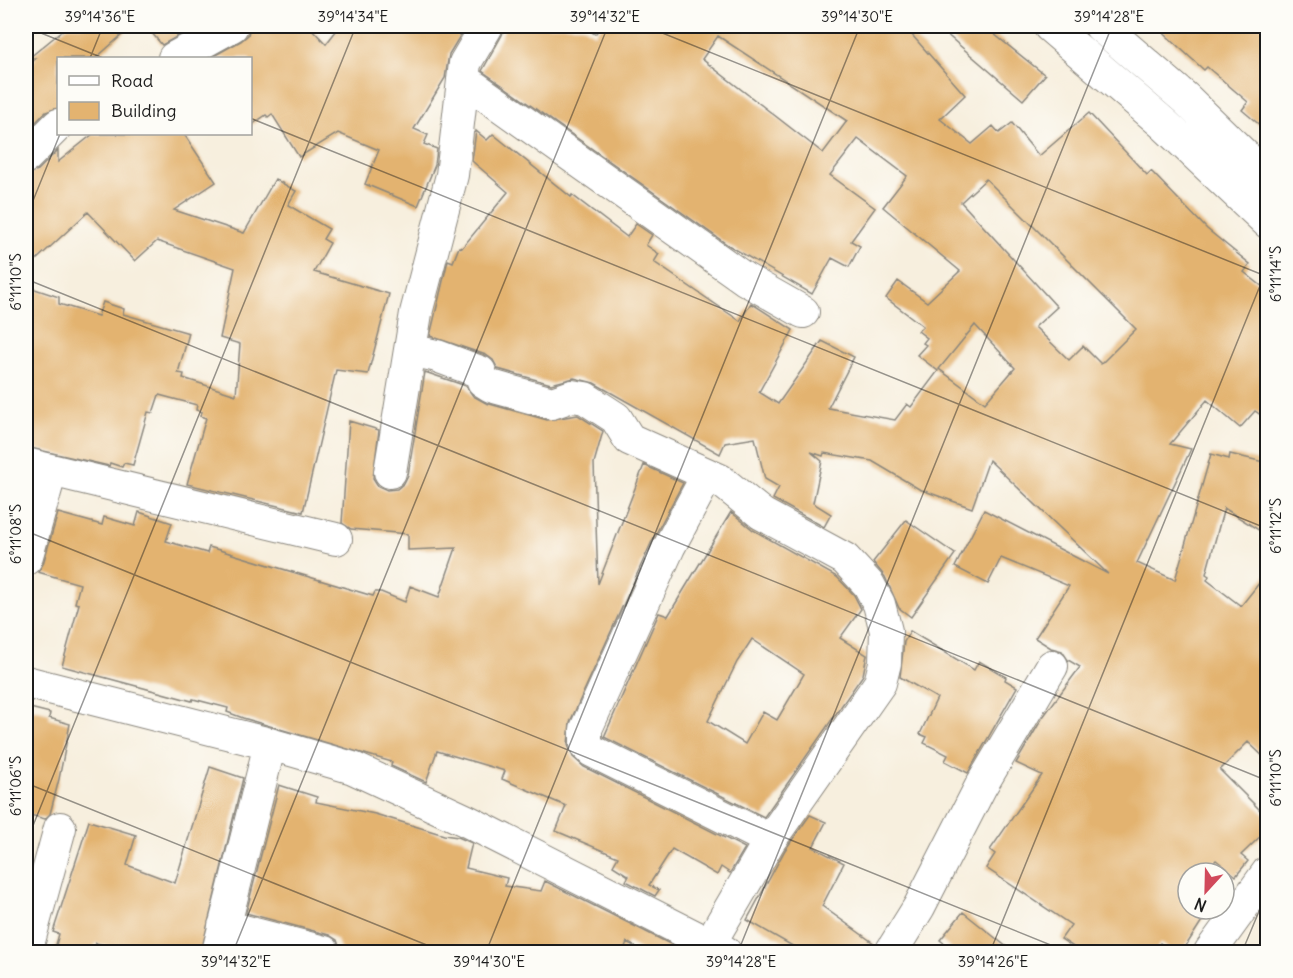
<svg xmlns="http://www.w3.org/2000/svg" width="1293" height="978" font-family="Delius,sans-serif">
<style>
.building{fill:#e3b370;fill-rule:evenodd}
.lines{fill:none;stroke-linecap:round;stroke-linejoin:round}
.minor-casing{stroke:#8a867d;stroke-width:34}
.major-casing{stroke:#8a867d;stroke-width:35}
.minor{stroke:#fff;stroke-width:32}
.major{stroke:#fff;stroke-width:33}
.ticks{fill:none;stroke:#1c1c1c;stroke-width:1.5;stroke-opacity:0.45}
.neatline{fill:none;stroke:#1c1c1c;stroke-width:2}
.ticks-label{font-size:15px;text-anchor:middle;fill:#1c1c1c}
</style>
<rect width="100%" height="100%" fill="#fdfcf7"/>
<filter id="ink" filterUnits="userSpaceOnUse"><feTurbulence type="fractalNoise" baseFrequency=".0167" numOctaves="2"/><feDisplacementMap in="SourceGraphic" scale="12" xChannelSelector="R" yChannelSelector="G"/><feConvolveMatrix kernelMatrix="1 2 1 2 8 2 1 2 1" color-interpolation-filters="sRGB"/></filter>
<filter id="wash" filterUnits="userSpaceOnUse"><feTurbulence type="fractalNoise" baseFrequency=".008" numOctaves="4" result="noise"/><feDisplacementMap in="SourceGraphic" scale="24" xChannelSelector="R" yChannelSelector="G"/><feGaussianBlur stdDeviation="1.35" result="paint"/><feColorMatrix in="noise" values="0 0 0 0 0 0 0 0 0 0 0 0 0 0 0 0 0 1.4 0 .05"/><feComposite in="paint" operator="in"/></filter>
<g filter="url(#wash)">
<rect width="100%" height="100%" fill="#f7efde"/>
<g id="blocks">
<!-- building -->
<path class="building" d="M68,26h64l-36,32h-38v50l-12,4 -20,20v-64l10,-10h-7z
M146,26h50l-34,19z
M250,26h59l17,18 14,-18h126l-17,28 -4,24 -31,51 14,6 -4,9 13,5 -2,16 -17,41 -53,-22 14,-34 -41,-17 -39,24 -27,-43 -4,3 -2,-2 -16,11v-68h-40l31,-17 7,-6z
M505,26h77l13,8 7,-8h302l61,69 -25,24 32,25 21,-18 6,7 13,-10 27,33 50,-43 58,62 4,-4 56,58 43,35 -6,8 24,19v129l-13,-9 -15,17 -33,-28 -37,44 21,5 -54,114 38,17 36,-126 18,5 1,-5 38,9v73l-44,-28 -18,66 3,2 -2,4 34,26 27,-34v189l-20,-19 -28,28 48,48v11l-27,26 7,6 -12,15 -20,-16 -12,13h-16v36l17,7 -23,36h-7l-15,-9 -5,9h-74l-20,-13 10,-14 -85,-57 9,-14 -5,-4 52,-75 -26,-12 27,-46 37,-50 -12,-7 -6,-9 -11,-3 -16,-10 34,-52 -68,-28 -13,26 -33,-17 29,-57 124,64 -119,-114 -17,48 -53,-19 -47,-28 -48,-8 -1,3 -12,-4 11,9 -9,42 18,11 -7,13 -51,-28 6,-12 -14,-8 -10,-41 -30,5 -5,11 -126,-71 -20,-5 -23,6 -53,-15 -5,-9 -7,-5 -56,-19 18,-76 5,2 6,-15 3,1 46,-56 -36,-31 4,-30 11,9 6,-6 78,63 1,-2 55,42 9,-13 16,11 -6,10 13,9 -5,8 86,59 11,-18 42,27 -34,62 19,12 44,-63 32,16 -26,51 67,12 12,-16 4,3 27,-36 -21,-16 9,-10 -3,-2 4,-5 -9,-7 5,-5 -37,-28 12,-17 29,21 33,-31 -77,-64 24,-31 -49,-37 -28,36 45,33 -24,33 9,5 -11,21 -17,-9 -20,36 -84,-49 -246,-174 20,-36zM718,36l129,85 -24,32 -121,-94zM986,179l150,150 -35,35 -18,-18 -14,14 -34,-33 22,-20 -96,-105zM975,325l40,43 -30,35 -46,-34z
M937,26h47l61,49 -22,25z
M1156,26h112v106l-26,-22 6,-8 -41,-35 -3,3z
M93,134h91l32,48 -42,28 70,23 31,-54 21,12 -8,14 41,24 -6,10 7,4 -16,29 75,22 -21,80 -32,-4 -33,142 -116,-28 19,-66 -6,-2 2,-4 -6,-2 1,-5 -38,-10 -6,18 -5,-1 -15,53 -9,-2 -2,4 -12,-4 -1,3 -83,-19v-161l33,11v7l39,12 5,-14 21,7 -1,5 66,19 -11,40 6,1 -1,4 53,17 4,-51 -20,-6 15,-70 -78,-27 -22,20 -47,-49 -53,49 -9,-10v-77l12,-4 20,-20v12z
M425,372l41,14 7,10 13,7 61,17 31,-5 25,16 -9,32 4,121 46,-119 39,18 -30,56 -83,183 -2,23 5,12 11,10 161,81 -15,25 -9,-6 -4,8 -45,-26 -23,36 10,5 -4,6 -29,-15 3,-5 -16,-10 5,-9 -62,-26 10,-25 -64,-27 3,-8 -68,-20 -11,31 -35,-16 1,-4 -149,-44 -16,-6 1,-4 -35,-9 -1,2 -130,-35 17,-62 -4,-1 5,-19 -42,-12 5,-8 15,-51 44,12 2,-8 31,9 4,-14 33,11 -6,18 41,12 2,-6 164,49 2,-4h6l24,10 5,-16 29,11 17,-49 -48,2v-16l-57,-5 -9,-6 7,-102 30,9 -6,48 5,8 9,4 10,-1 7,-6 4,-8z
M731,512l22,18 84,47 17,18 7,14 -21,29 27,17 -4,20 -99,142 -160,-80 55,-124 9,3zM752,639l52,35 -27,46 -14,-8 -18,32 -37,-23 29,-59z
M906,520l49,34 -44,63 -12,-9 -14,-31 -12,-15z
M910,631l64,39 5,-9 27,16 -1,3 12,7 -49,86 -23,-12 3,-6 -24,-12 3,-6 -7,-3 17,-36 -37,-21 4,-35z
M26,707l24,6 -1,5 21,6 -11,55 -9,35 -5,5 -19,-5z
M210,767l33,11 -42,174h-75l-30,-9 -3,9h-39l5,-18 -6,-2 36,-111 47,14 -9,30 48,18z
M279,785l38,12 -1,5 59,12 69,21 14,2 14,6 -6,25 41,10 -2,8 36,5 4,-10 141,71h-42l-17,-10 -4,10h-282l-4,-12 -8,-5 -83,-22z
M810,815l16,7 -13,25 31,16 -22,43 53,38 -2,8h-70l-56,-32 38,-70z
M963,912l50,40h-58l-15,-12z"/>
</g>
</g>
<g filter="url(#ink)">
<use href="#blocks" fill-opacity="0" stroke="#8a867d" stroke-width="1.5"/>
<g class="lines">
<!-- minor casing -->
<g class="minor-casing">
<path id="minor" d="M174,58l58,-32
M463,79l282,200 58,33
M26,157l32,-32
M410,350l27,6 43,16 3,9 8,5 61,17 20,-7 13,2 31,20 13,21 91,41 42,34 83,45 24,26 10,19 7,27 -1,32 -5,20 -110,157 -60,103
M26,464l310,75
M390,472l26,-159 36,-138 13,-112 22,-37
M707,476l-38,71 -83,182v16l6,6 178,89
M26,559l25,-88
M26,682l244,62 83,24 114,53 258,131
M224,926l100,26
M26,952l34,-124
M218,952l52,-208
M891,952l28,-45 62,-121 71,-120
M1210,952l58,-80"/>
</g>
<!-- major casing -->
<g class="major-casing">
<path id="major" d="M1050,26l114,98 104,98
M1101,26l85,73 82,80"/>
</g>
<!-- minor -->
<use href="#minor" class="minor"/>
<!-- major -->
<use href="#major" class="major"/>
</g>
</g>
<!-- ticks -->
<path class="ticks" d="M645,26l623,251M26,27l77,31M90,58l13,-32M250,118l1018,411M26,218l34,-84M26,279l1242,502M26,531l1042,421M26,783l418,169M26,843l330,-817M233,952l375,-926M486,952l374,-926M738,952l374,-926M990,952l278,-686M1242,952l26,-62"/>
<!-- margin -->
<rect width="1293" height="978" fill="none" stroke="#fdfcf7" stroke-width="66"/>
<!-- legend -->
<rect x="57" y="57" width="195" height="78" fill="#fdfcf7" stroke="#a3a29f" stroke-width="1.5"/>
<rect x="69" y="76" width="30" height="9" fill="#ffffff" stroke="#a3a29f" stroke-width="1.5"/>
<text x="111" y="87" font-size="18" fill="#1c1c1c">Road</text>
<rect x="69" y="102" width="30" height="18" fill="#e3b370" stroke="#a3a29f" stroke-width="1.5"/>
<text x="111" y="117" font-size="18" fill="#1c1c1c">Building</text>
<!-- north arrow -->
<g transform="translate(1206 891) rotate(202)"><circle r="28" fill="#fdfcf7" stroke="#a3a29f" stroke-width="1.5"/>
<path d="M0-4.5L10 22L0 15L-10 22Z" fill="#d1495b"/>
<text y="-9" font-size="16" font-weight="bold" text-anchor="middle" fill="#1c1c1c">N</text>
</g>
<rect x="33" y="33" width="1227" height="912" class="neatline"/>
<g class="ticks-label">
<text x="100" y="22">39°14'36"E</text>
<text x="353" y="22">39°14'34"E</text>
<text x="605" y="22">39°14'32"E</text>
<text x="857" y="22">39°14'30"E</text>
<text x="1109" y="22">39°14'28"E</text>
<text transform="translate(1276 274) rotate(-90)" y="5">6°11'14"S</text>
<text transform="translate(16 282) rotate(-90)" y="5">6°11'10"S</text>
<text transform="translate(1276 526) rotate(-90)" y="5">6°11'12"S</text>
<text transform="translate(16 534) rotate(-90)" y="5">6°11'08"S</text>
<text transform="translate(1276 778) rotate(-90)" y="5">6°11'10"S</text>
<text transform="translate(16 786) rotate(-90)" y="5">6°11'06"S</text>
<text x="236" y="967">39°14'32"E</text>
<text x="489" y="967">39°14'30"E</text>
<text x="741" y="967">39°14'28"E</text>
<text x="993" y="967">39°14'26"E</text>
</g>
</svg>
